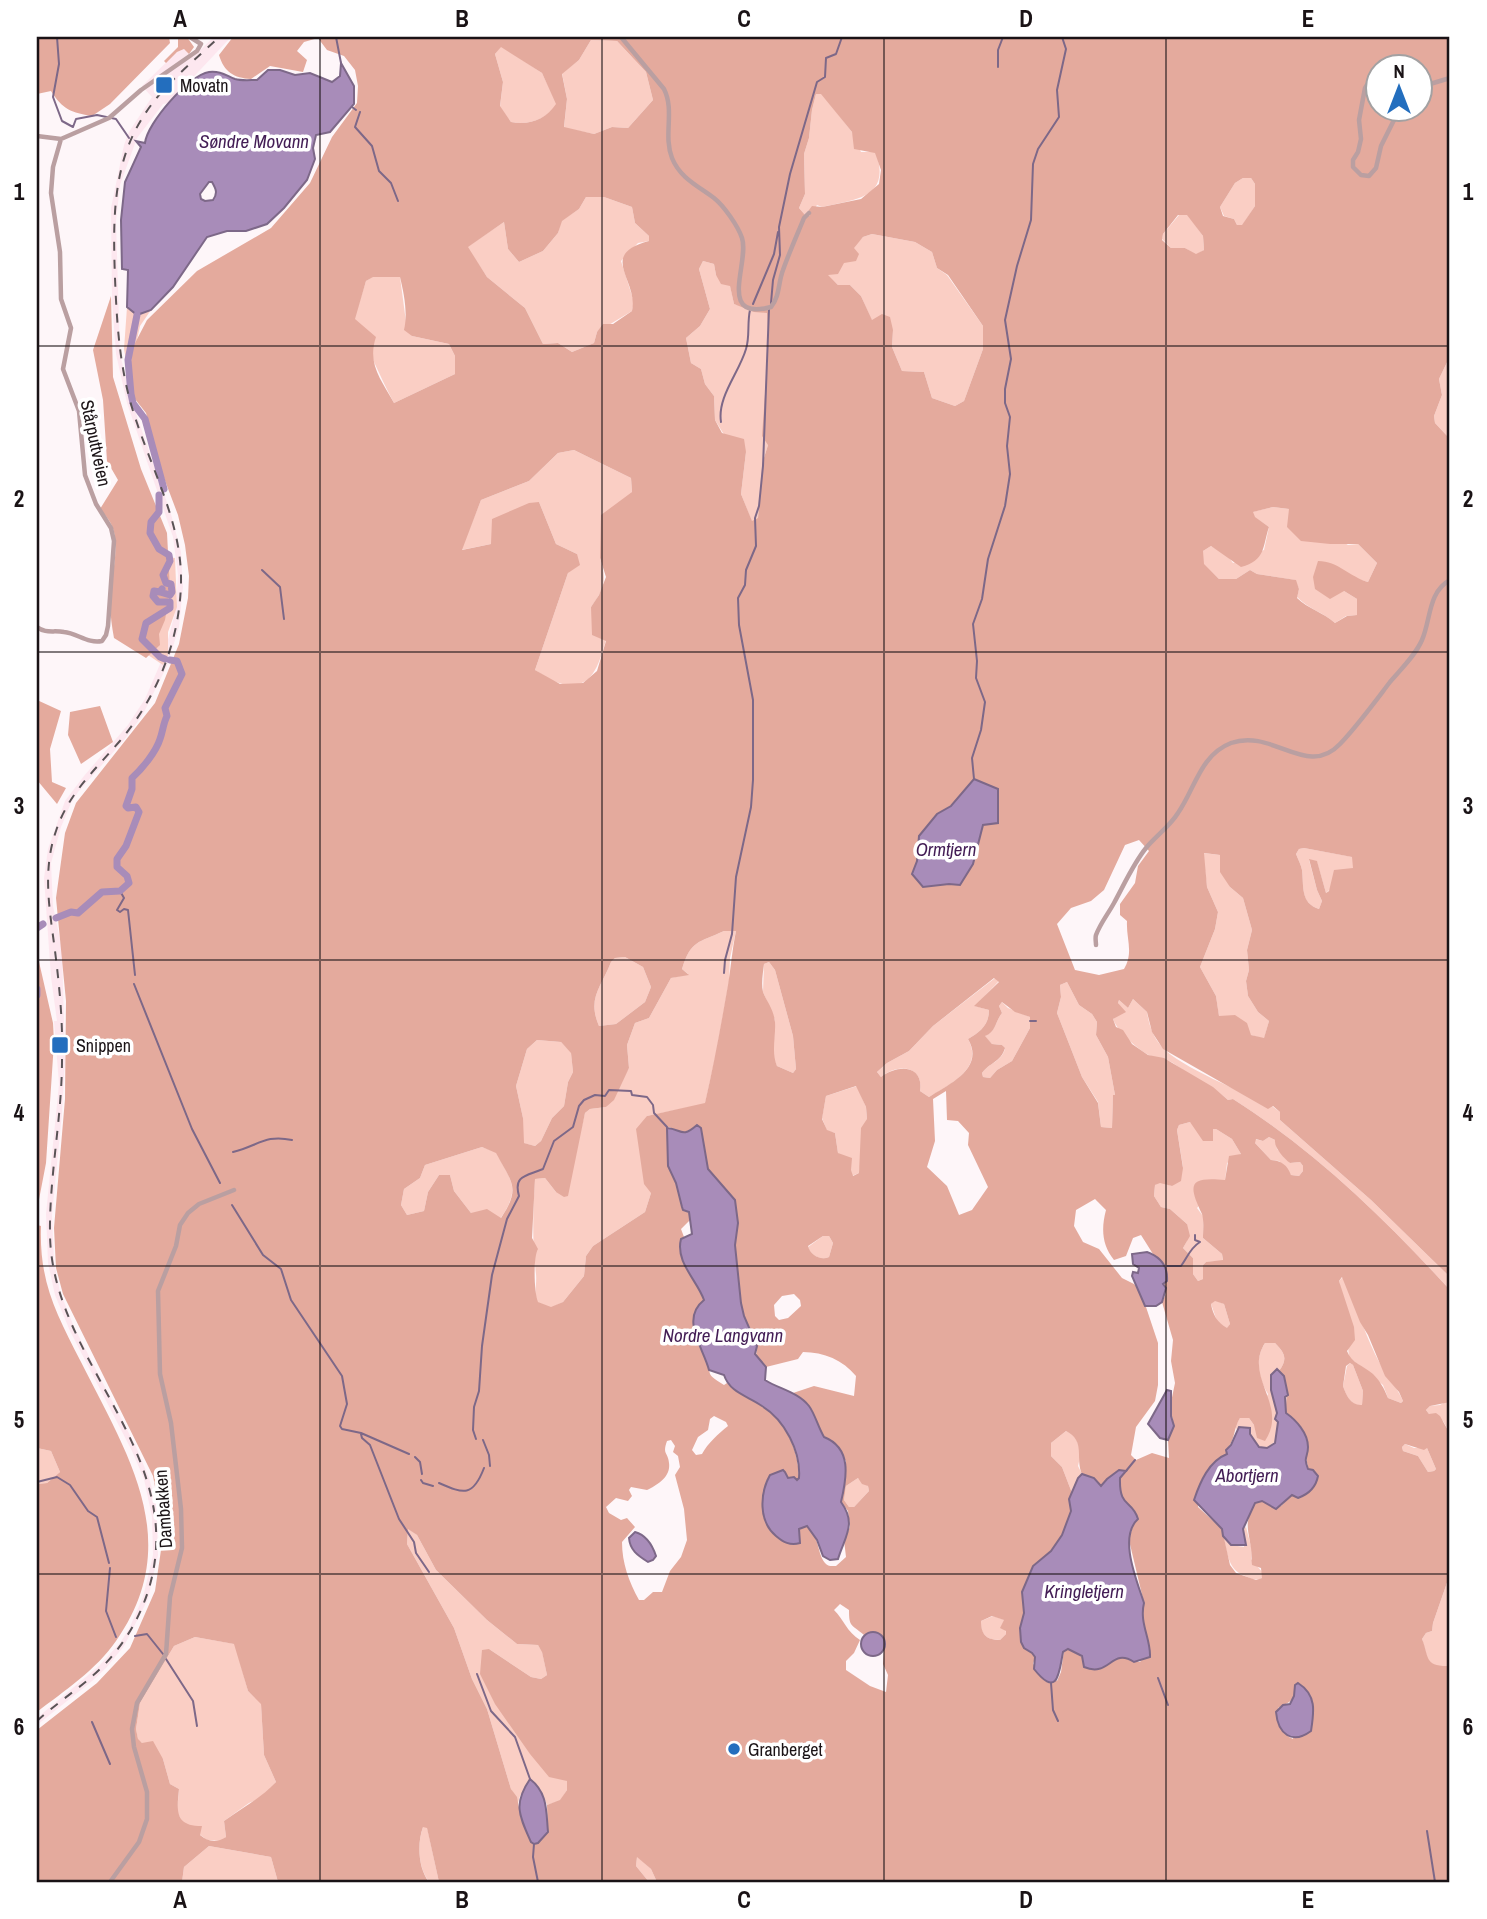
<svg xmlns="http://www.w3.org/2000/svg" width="1487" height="1919" font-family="'Archivo Narrow',sans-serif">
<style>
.built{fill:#fde7ef}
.green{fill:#facec4}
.forest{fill:#e4aa9d;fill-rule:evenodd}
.water{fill:#a88cb9;stroke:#7d6888;stroke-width:2;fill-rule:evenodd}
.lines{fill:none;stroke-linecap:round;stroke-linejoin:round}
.stream{stroke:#7d6888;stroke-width:2}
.river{stroke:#a88cb9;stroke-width:7}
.minor{stroke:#ba9fa1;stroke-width:4.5}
.rail{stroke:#5a5356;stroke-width:2;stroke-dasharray:9 9;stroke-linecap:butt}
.grid{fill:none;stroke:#1a1316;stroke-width:2;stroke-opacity:0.55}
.poi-dot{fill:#236ebe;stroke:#fff;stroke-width:2.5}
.labels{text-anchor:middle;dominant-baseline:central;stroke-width:7;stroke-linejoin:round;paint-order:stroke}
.poi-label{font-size:18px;fill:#1a1316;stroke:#fff;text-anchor:start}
.street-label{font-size:18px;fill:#1a1316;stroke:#fff}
.water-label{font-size:19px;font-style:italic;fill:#431d55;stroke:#fff}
.neatline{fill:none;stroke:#1a1316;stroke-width:2.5}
.grid-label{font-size:23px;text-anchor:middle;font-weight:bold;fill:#1a1316}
</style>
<rect width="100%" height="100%" fill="#fef6f9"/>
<!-- built -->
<path class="built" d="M214,37h17l-62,66 -6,1 -26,34 -17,47 -4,36 4,133 12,48 39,112 10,38 2,35 -4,40 -12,39 -25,50 -18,24 -46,52 -7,11 -10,24 -10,36 2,43 9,43 3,111 -3,53 -10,102 2,47 6,30 14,35 63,122 12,29 7,25 2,52 -10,44 -24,47 -18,22 -14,13 -55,44v-7l62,-52 21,-23 9,-14 14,-32 10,-42 -1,-38 -8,-38 -12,-28 -62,-120 -15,-36 -7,-32 -2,-49 13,-130 -5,-63h3l-6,-44 -7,-99 4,-29 17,-48 19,-25 44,-51 17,-26 19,-44 12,-46 2,-34 -5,-38 -46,-134 -11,-49 -4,-53 -1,-93 13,-63 5,-13 23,-35 -10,-11 35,-34 7,-3 9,8z"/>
<!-- green -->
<path class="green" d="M591,40l26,1 29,31 7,28 -25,28 -16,-1 -18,7 -30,-6 3,-29 -5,-26 17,-13z
M501,46l41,27 15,31c-11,15 -28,22 -46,18l-11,-15 3,-25 -8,-28z
M816,94h6l30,38 9,20h15c15,46 -19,47 -54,55l-5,-2 -7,11h-4l-7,-8 6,-14 -1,-40 5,-16 3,-28z
M1243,178h8l4,6v22l-13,20 -5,-1 -3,-6 -10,-3 -4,-9 15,-24z
M586,197h18l28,10 3,16 14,13v5l-11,2 -17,18 13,41 -2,9 -35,21 -3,11 -22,9 -14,-9 -15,1 -18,-36 -38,-31 -20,-30 37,-25 4,27 11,13 24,-11 15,-18 3,-12 18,-12z
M1179,215h9l15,21 1,14 -8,5 -11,-7h-14l-9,-9 1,-5z
M872,234l43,8 17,10 5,16 10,7 36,51v23l-19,52 -9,5 -23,-8 -8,-26 -22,-1 -10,-24 1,-17 -21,-9 -11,-25 -11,-11h-12l-11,-10 36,-38z
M703,261l11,3 2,11 14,10 4,19 33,8 1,133 -6,19 -4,55 -6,3 -11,-28 5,-42 -23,-19 -8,-13 -1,-24 -9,-12 -4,-15 -10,-6 -5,-25 14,-12 10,-17 -11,-40z
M372,277h28l6,45 6,14 37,8 6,12v18l-61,29c-15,-28 -26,-56 -40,-84l12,-38z
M127,307l10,8 14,-5 -11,16 -11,50 -5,-27z
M1450,356v83l-15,-16 -1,-7 8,-21 -3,-16z
M574,450l57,28 1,14 -32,66c7,22 5,30 -9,49l15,33c-7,24 -14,53 -47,43 -8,-2 -17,-9 -24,-13l33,-97 9,-19 -21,-10 -17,-42 -48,42 -30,6 20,-50 48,-19 29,-28z
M1273,507l16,2 59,36 10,-1 19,19 -9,19 -11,-3 -13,12 13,8v16l-11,1 -11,7c-12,-11 -27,-14 -38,-26l2,-8 -4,-9 -38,-6 -7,-4 -14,9h-17l-16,-15v-13l8,-5 16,9 6,8 31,-13 5,-23 -15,-10 -2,-5z
M162,556l13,2 2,49 -9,25v24l-5,9 -24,-16z
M1304,848l49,9 1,11 -28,25 -9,-31 -8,-2 8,30 5,11 -3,8c-19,-6 -15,-22 -17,-39 -1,-5 -4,-11 -6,-16l3,-5z
M1203,853l17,2 10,32 13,11 9,32 -5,20 2,20 -3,11 2,15 10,16 11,9 -5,18 -13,-4 -32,-18 -3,-21 -16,-29 15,-38 3,-17 -11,-25z
M724,931h12l-6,27 -1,24 -13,72 -11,50 -58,12 4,77 -6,19 -52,34 -7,10 -2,20 -21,26 -12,6 -14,-6c-3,-11 0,-18 -1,-28 -4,-32 -3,-63 -1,-95l10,-1 11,14 23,-54 6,-25 5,-4 16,-2 23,-39 -2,-23 8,-22 14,-5 22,-40 17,-4 -6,-5c9,-29 16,-26 42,-38z
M625,957l18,10 8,20 -6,15 -29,22 -17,2c-12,-28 2,-38 12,-64l4,-4z
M769,962l6,8 18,66 3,33 -3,4 -16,-7 -4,-8 2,-38 -12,-28 1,-28z
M995,978l4,3 -24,25 14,4c0,15 -9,22 -21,29 16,29 -17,45 -39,58l-9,-6c4,-26 -23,-28 -39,-14l-4,-5 10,-9 22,-12 24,-25z
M1067,982l12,23 13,9 5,8 -1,13 12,22 7,38 -2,1 -1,32 -11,-1 -3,-25 -16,-25 -25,-64 4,-16 -1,-12z
M1133,999l14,13c2,13 6,25 15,35 18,20 83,46 110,59l8,6v8l91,80 79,77v13c-65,-71 -135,-139 -217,-191l-5,1c-13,-12 -27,-18 -42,-28 -6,-4 -12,-9 -19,-12 -5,-2 -10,-2 -16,-4 -12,-5 -34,-25 -38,-37l10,-8 -5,-8 1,-3 9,8z
M1002,1002l6,6 22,9v11l-18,33 -15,9 -7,8 -7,-1 -1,-4c7,-10 19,-11 23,-24l-3,-4 -10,-1 -8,-8c12,-4 11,-14 18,-23l-3,-7z
M537,1040l24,2 10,10 2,20 -5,10 -4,24 -12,12 -11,23 -6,5 -12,-3v-25l-7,-32 11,-37z
M857,1086l9,21 1,12 -8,54 -7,3 -1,-5 -13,-18 -3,-20 -8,-2 -5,-13 4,-22z
M1190,1122l22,11 1,-4h3l16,10 9,15 -14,9 -2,18 -4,-1 -24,28 6,8v22l19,16 1,7 -17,1 -3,3v14l-5,2 -5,-7v-16l-10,-10 4,-7v-17l-17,-15 -9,-2 -7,-11 1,-11 5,-3 12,4 11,-19 -6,-37 2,-5z
M1269,1137l6,3 2,9 13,14 10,-1 3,4v5l-4,5 -8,-1 -12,-14 -8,-1 -16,-17v-4l8,2z
M482,1147l14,5c16,31 25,36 4,67l-29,-6 -17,-22 -4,-16h-11l-11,17 -4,19 -17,4 -6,-10 3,-16 16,-11 5,-13z
M823,1236h6l4,7 -4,14c-8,4 -19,-2 -21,-10z
M1343,1277c12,25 20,52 32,77 8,17 21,31 28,47l-2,2 -13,-5 -5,-13 -34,-28 -1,-10 4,-4 -13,-62z
M1215,1300l9,4 6,20 -3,5 -10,-8 -6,-17z
M1265,1343h10c10,10 13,16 4,28l-2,-2 -4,3 -2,18 6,23v27l-10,8 -8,-1c-5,-5 -10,-9 -8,-17l-12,-3 -2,3 -2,-4 5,-8h9l5,7 14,-31c-10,-17 -14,-34 -3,-51z
M1350,1363l3,2 10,26 -1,15c-11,0 -16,-11 -19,-20l4,-20z
M1447,1401l3,1v32l-7,-13 -14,-7 -3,-4 4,-4 10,-1z
M1066,1431l9,4 6,18 -3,13 4,8 -4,4 -6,15 -10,-26 -11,-11v-13z
M1405,1444l9,4h13l9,21 -2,2 -6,1 -10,-16 -15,-5 -1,-4z
M37,1448l14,3 9,21 -13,11 -10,1z
M858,1478l10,8 1,5 -15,16h-5l-5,-7 2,-14z
M1246,1527l6,23 -1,9 12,14 -1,5c-7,3 -10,1 -17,-2 -18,-7 -17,-23 -22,-40l8,9 13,2 -1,-18z
M408,1528l9,7 19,35 51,50 30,24 21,1 4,6 5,24 -6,4 -10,-2 -42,-28 78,132v9l-7,11 -13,4c-3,-8 -9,-21 -17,-25l-10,16 -2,7 -7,-14 -24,-80 -15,-30 -18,-51 -47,-84z
M1450,1574v79l-2,7 2,16 -22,-15 -6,-22 4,-6 6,-2 1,-8z
M993,1616l12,4 1,14 -6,6c-14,0 -20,-6 -19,-19z
M195,1637l40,7 13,47 13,12 3,52 12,27 -15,16 -12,5 -25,18 2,16 -5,4 -14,-1 -25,-19 -5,-9 2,-23 -9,-5 -7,-25 -25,-19 -2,-11 4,-26 34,-57z
M423,1827h4l12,55h-10c-11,-15 -12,-38 -6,-55z
M209,1846l62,11 7,25h-96l2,-15z
M637,1856l14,13 6,13h-8l-13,-16z"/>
<!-- forest -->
<path class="forest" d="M37,37h132l1,6 -60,61 -18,12c-20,-3 -30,-7 -41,-25l-14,3z
M178,37h9l7,10 -5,7 -5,-5 -7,3 -11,11 -2,-2 14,-14z
M233,37h1217v319l-11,23 3,16 -8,21 1,7 15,16v838l-79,-77 -91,-80v-8l-7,-6 -5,3 -105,-60 -11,-17 -5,-20 -14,-13 -5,9 -9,-8 -1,3 8,9 -13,7 3,8 7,3 9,14 16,11 16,3 10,6 39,23 15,13 5,-1c82,52 152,120 217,191v112l-20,4 -4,4 3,4 7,-1 4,3 10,18v140l-17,49 -1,8 -6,2 -4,6c7,17 2,27 25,27l3,-13v229h-793l-6,-13 -14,-12 -1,9 13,16h-210l-12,-54 -4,-1c-6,16 -5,41 6,55h-151l-7,-25 -62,-11 -25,21 -2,15h-145v-152l60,-47 33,-35 25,-57 6,-41v-32l-8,-42 -90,-182 -7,-26 -2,-40 11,-129 1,-98 -10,-103 9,-65 11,-30 79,-100 24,-59 9,-46 1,-22 -4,-31 -7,-30 -17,-45 -15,-57 -11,-14 -6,-22 4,-30 14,-27 50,-49 74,-43 39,-45 22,-46 25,-34 1,-17 -3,-16 -11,-14 -17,-6 -9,-12 -14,4 -7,9 10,9 -4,12 -33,-6 -19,13c-17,-1 -27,-7 -32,-24zM591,40l26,1 29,31 7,28 -25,28 -16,-1 -18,7 -30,-7 3,-28 -5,-25 17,-14zM501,47l41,26 14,31c-10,15 -27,22 -45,18l-11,-16 3,-24 -8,-28zM1378,66h42v42h-42zM816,94h5l31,38 2,17 21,4 6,17 -2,14 -18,15 -39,8 -10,-1 -3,4 1,6h-4l-7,-8 6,-14 -1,-40 5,-16 3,-28zM1243,178h8l4,6v22l-13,19h-5l-3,-6 -11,-3 -3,-9 15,-24zM586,197h18l28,10 3,16 14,13v5c-52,14 -10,39 -17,70l-19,13h-10l-6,8 -3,11 -22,9 -14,-9 -15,1 -18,-36 -38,-31 -19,-30 36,-25 4,27 11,13 24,-11 15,-18 4,-12 17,-12zM1178,215h9l16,21 1,14 -8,4 -11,-6h-14l-9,-8 1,-6zM872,234l43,8 17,10 5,16 11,7 35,51v23l-19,52 -9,5 -23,-8 -8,-26 -22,-1 -10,-24 1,-17 -3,-13 -8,-3 -10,6 -11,-24 -11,-11h-12l-10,-10 10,-1 6,-11 12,-2 3,-7 -5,-6 9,-11zM703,261l11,3 2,11 5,9 9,2 4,18 20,8 13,1 1,39 -6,84 6,9 -6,19 -4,54 -6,3 -11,-27 5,-42 -2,-13 -22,-6 -7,-13 -1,-24 -9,-12 -4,-15 -10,-6 -5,-25 14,-12 10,-17 -11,-40zM373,277h27c4,17 8,36 4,53l8,6 37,8 6,12v18l-61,29c-13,-24 -27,-39 -18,-66l-21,-18 11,-38zM574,450l57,28 1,14 -31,23 -1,43 6,19 -7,18 -8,12 1,28 14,6 -9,30 -14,12 -23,1 -25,-14 33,-97 12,-8 -3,-11 -21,-10 -17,-42 -10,1 -37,16 -1,25 -29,6 19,-50 48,-19 29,-28zM1273,507l16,2 -2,18 14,14 29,3h28l19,19 -9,19c-18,-5 -30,-21 -50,-21l-5,16 2,12 15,10 14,-8 13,8v16l-10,1 -12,7c-12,-11 -27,-14 -38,-25l2,-9 -3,-9 -39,-6 -7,-4 -14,9h-17l-15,-15 -1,-13 8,-5 30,21c25,-7 21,-19 28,-40l-14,-10 -2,-5zM974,780l9,45 -10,39 -13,21 -11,-1 -26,3 -11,-13 25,-60 14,-8zM1139,840l10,11 -11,15 -3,17 -15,21v11l7,6c-1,18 7,31 -3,48l-25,6 -24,-5 -18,-46 14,-16 20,-7 13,-11 21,-45zM1304,848l48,9 1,11 -19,2 -5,21 -3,2 -9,-32 -8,-2 8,31 5,11 -3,8c-19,-6 -15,-23 -17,-39 -1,-5 -4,-11 -6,-16l3,-5zM1204,853l16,2v17l10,15 13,11 9,32 -5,20 2,20 -3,11 2,15 10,16 11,9 -5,17 -13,-3 -4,-12 -12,-8 -16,1 -3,-20 -16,-29 15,-38 3,-17 -11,-25zM724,931h12c-4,20 -5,36 -8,54 -7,40 -14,79 -23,118l-58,13 -11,13 8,55 7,9 -6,19 -52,34 -7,10 -2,20 -21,26 -12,5 -13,-5c-4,-9 -5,-45 0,-53l-6,-11 3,-59 10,-1 11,14 8,5 4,-1 17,-83 5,-4 16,-2 8,-7 15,-32 -2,-23 8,-22 14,-5 22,-40 18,-3 -7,-6c9,-29 16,-26 42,-38zM625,957l18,10 8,20 -6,15 -29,22 -17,2c-12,-28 2,-38 12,-64l4,-4zM769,962l6,8 18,66 3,33 -3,4 -16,-7c-6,-14 -1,-29 -2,-44 -1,-12 -8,-20 -12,-30 -2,-9 0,-19 1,-28zM994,978l5,4 -25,24 15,4c0,15 -9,22 -21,29 17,29 -18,45 -39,58l-9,-6c4,-26 -22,-27 -39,-14l-4,-5 10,-9 22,-12 24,-25zM1067,982l12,23 13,9 5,8 -1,13 12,22 7,38h-2l-1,33 -11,-1 -3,-24 -16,-26 -25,-64 4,-16 -1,-12zM1002,1002l13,10 15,5v11l-18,33 -15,9 -7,8 -7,-1 -1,-4c7,-10 19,-11 23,-25l-3,-3 -10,-1 -7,-8c11,-4 10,-14 17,-23l-3,-7zM537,1040l24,2 10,11 2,19 -5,10 -4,24 -12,12 -11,23 -6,5 -11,-3 -1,-25 -7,-32 11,-37zM856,1086l10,21 1,12 -6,9 -2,45 -6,3 -2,-6 1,-12 -14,-5 -3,-20 -8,-3 -5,-11 4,-23zM946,1091l1,29 11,1 11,12 -1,12 20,42 -16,23 -13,5 -12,-29 -20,-19 8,-26 -2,-42zM1190,1122l13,19h10v-12h3l16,10 9,15 -12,2 -4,24c-35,-3 -38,3 -23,34 2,6 1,17 1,24l19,16 1,6 -17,2 -3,3v14l-5,2 -5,-7v-16l-10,-10 7,-12 -3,-12 -17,-15 -9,-2 -7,-11 1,-11 5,-2 12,3 9,-5 2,-13 -6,-38 2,-5zM669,1127l14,6 18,-5 7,41 12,15 18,39 -3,22 6,58 3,13 13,30 -1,11 10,10 32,-8 5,-7c21,0 40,8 53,24l-2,20 -40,-10 -21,7 16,13 15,31 22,24 -5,41 7,9 2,16 -6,13 2,17 -10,9c-4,0 -8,1 -11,-3 -8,-10 -5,-25 -18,-37l-8,3v14h-10l-14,-8 -9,-54 6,-6 11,-5 5,8 9,3 2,-3c0,-26 -13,-56 -35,-71 -13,-9 -26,-13 -37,-24l-3,2c-23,-14 -9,-10 -19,-29 -12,-25 -18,-32 -1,-56 -8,-22 -24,-36 -23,-61l3,-2 -3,-8 10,-10 -2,-7 -7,-5 -6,-24 -8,-17 -1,-38zM1269,1137l6,3c-1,8 9,18 15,23l10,-1 3,4v5l-4,5 -8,-1c-4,-10 -9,-14 -20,-15l-16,-17 1,-4 7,2zM482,1147l14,6c16,30 25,35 5,65l-14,-9 -16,4 -17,-22 -4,-16h-11l-11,17 -4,19 -17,4 -6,-10 3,-16 16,-11 5,-13zM1095,1199l11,11c-5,19 -4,35 8,50l12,-4 7,-18 8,-3 12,19 13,12 -3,18 3,10 -4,8 11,38 -2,21 4,22 -5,24 4,19 -6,14 1,18 -17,-5 -16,7 -5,-5 5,-28 19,-26 3,-16v-42l-17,-51 -7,-8 -12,-6 -23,-29 -16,-7 -9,-16 2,-16zM823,1236h6l4,7 -4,14c-8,4 -19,-2 -21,-11zM1342,1277l18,45 8,13 17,41 14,16 4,9 -2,2 -13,-5c-4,-10 -8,-17 -15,-24 -9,-8 -22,-11 -26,-23l8,-11 -1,-13 -15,-46zM794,1294l6,6 1,6 -13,12 -9,2 -4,-4 -1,-11 8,-9zM1215,1301l9,3 6,20 -3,4c-10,-6 -14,-13 -16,-24zM1265,1343h10c10,10 13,16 4,28 12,13 6,27 7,42l16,15 6,41 -16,25 -11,12 -19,-5 -7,2c-11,20 -7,25 -4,45 1,6 0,11 1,17l9,3 1,10 -6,2 -20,-7 -6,-8 -8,-36 -24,-22c-2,-31 9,-35 29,-53l-1,-4c10,-11 7,-21 14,-32h9l5,7 3,13 8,3c24,-36 -22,-64 0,-98zM1350,1363l3,2 10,26 -1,14c-11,1 -16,-10 -19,-19l3,-20zM714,1416l12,6 2,4c-10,8 -20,17 -26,28l-6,1 -4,-5 6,-13 10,-7 2,-11zM1066,1431c20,10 9,27 16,43l12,4 7,8 6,-7 12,-9c2,22 -1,27 17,43l-7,27 15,63c-4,15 0,32 6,45l-10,14c-8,0 -15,-8 -23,-5 -11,5 -8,13 -26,13l-9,-13 -14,-8 -4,1 -3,22 -4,9 -24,-17 2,-6 -15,-30 4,-15 -1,-8 4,-25 6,-14 18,-15 11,-16 9,-24 -2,-12 3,-6 -10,-26 -11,-11v-13zM671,1440l4,6 -2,6 5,4 2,11 -5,8 9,34 3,31 -6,17 -11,14 -8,21h-9l-9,8h-5c-10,-18 -17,-37 -17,-58l13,-15 -8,-9 -6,2 -12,-7 -3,-6 10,-9 12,3 4,-5 -3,-6 2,-3 16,3c10,-5 24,-13 22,-27 -1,-11 -7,-8 -2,-22zM1405,1444l19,6 3,-2 9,21 -2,2 -6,1 -10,-16 -15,-5 -1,-4zM858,1478l4,6 6,2 1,5 -15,16h-5l-5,-7 2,-14zM408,1529l9,6 19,35 51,50 30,24 21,1 4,7 5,23 -6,4 -10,-2 -42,-28 -7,1 -2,24 15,30 35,50 19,23 18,4v9l-7,10 -13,5 1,27 -27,-14 -4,-21 -6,-8 -24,-80 -15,-30 -18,-51 -47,-84zM840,1604l9,6c0,17 2,14 15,25l6,-3 15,7 -2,25 5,11 -2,17 -16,-6 -24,-16v-9l8,-8 6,-13c-13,-8 -16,-20 -26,-30zM992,1616l12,4 -4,8 6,3v3l-6,6c-14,0 -19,-6 -19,-19zM195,1637l39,7 14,47 13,13 3,51 12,27c-16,17 -33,25 -52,39l2,16c-9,6 -18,5 -26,-2l2,-9c-28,0 -25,-16 -23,-37l-9,-5 -7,-25 -10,-18 -11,2 -4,-4 -2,-10 4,-26 34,-57zM1295,1689l-2,50 -4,-2 -11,-29c10,-6 16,-5 17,-19z
M111,296l2,81 28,92 26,64 3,57 -5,30 -6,14 1,11 -14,13 -32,-20c-3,-16 -5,-33 -3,-50 2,-18 7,-37 3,-56 -2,-9 -8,-16 -14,-23l18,-29 -11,-19 -4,-61 -10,-50z
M37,700l24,11 -11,38 2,33 14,6 -9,16 -20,-24z
M100,706l13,36 -32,22 -13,-29 2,-23z
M37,953l16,70 1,19 -8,121 -9,47z
M37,1225l4,1c-2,56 15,87 40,136 46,92 105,179 35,279 -20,29 -52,50 -79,71v-228l10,-1 13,-11 -9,-21 -14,-3z"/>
<!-- water -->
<path class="water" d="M341,63l13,23v18l-24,28 -14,3 -3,13 2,11 -8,21 -23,28 -17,16 -21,7h-19l-20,6 -34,50 -22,23 -14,5 -10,-8 1,-37 -6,-1 -1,-49 4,-38 16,-35 -5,-6 9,2c2,-20 44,-68 64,-71 12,-1 16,3 26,7 6,2 15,1 22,1l11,-10h12l15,5 15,-2 22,9 8,-6zM209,182h3c4,7 6,11 1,18l-8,1 -4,-2 -1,-5z
M974,779l24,10v34l-15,2 -10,39 -13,21 -11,-1 -26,3 -11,-13 5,-13 2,-25 18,-22 14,-8z
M697,1125l4,3 7,41 27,31 3,23 -3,22 6,58 3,13 13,30 -2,8 11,13 -1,13c14,9 33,12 44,26 6,8 9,21 15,31 28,11 23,40 17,65 16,22 4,34 -3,57l-8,1 -7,-4 -6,-16 -10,-14 -8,3 1,14c-10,3 -17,-1 -24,-7 -18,-15 -16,-43 -6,-61l13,-5 2,2 3,6 6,-1 3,3 2,-2c2,-26 -14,-58 -37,-72 -14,-10 -32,-13 -38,-31l-15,-5c-6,-23 -29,-51 -5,-70 -7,-20 -29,-38 -23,-61l11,-5 -3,-22 -6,-2 -1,-3 -6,-24 -8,-17 -1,-38c15,1 14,11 30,-3z
M1147,1252c14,5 21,15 20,29l-4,3 3,4 -4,14 -6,4h-11l-13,-30 1,-4 5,1 1,-5 -6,-4 -1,-10z
M1277,1369l7,7 4,19 -3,2 1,16c10,7 22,20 22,34 0,11 -5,9 0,22l5,1 5,6c-2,11 -9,18 -20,22l-6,-3 -16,14 -14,-8 -7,2 -12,26 3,16h-15l-8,-9 -1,-7 -28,-29c6,-18 15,-39 33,-46l-1,-4 5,-5 8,-18 11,1v6l9,13 8,1 8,-5 3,-21 -3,-3 2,-6 -6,-23v-15z
M1167,1390l4,1v25l3,10 -6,14 -8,-2 -12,-14z
M1119,1470l7,1 -6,7c-1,31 12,21 18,41 -20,18 -1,62 6,84 -5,20 7,36 6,54l-16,5c-23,-15 -24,16 -50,5l-2,-11 -14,-7 -5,3c-4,21 -5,47 -29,17l1,-12 -3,-4 -8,-5 -3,-6 -1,-14 4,-15 -2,-21 11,-26 18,-15 11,-16 9,-24 -2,-12 9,-21 4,-4 12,4 7,8 6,-7z
M635,1532c11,3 17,12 21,24l-3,4 -5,2c-11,-7 -18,-12 -19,-24z
M861 1644a12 12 0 1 1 24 0a12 12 0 1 1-24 0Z
M1298,1683c19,12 16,29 13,48 -19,14 -33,3 -35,-19l7,-7 7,-1 4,-8 1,-11z
M530,1779c18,14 16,32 18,53l-10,11 -4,1 -3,-2c-12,-27 -18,-38 -1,-63z"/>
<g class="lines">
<!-- stream -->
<path class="stream" d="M57,37l2,27 -6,33 9,24 11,6 3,-8 21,-4 19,4 13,19
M336,37l5,26
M998,67v-17l5,-13
M352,107l4,3
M360,112l-5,15 17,19 7,25 12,12 7,18
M771,303l2,-23 7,-25 -1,-28 11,-53 27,-92 8,-5 1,-19 10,-4 6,-17
M753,304l21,-50 4,-22
M721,422c-4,-25 18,-49 25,-73 4,-12 1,-26 4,-39
M262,570l18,17 4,32
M974,779l-2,-21 9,-28 4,-28 -9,-24 1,-17 -4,-37 9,-25 6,-40 17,-53 5,-32 -3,-28 3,-29 -5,-14v-14l6,-30 -6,-39 12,-54 14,-46 2,-56 5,-15 21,-32 -2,-27 9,-41 -4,-12
M120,891l4,7 -7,12 3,2 4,-3 4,1 7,65
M724,973l1,-13 7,-26 4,-57 15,-70 2,-27v-80l-14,-75 -1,-27 7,-13 1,-15 10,-24 -1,-28 4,-12 4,-40 6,-157
M134,984l58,145 28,54
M1030,1021h6
M233,1152c25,-6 32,-18 59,-12
M232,1205l31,50 18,14 10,31 51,76 5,28 -7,22 2,3 19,4 48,21
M1166,1266h15c6,-8 9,-18 19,-24l-5,-2v-5
M361,1434l1,4 8,7 29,74 15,23 2,11 13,19
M476,1439l-3,-9 1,-23 5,-16 3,-45 10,-71 15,-56 12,-23c-6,-21 8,-20 24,-27l11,-28 19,-14 6,-21 5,-6 11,-5 10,1 4,-6 22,1 1,4 15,2 6,8 1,8 13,14
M483,1440l6,15 1,11
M415,1457l5,5 2,12
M1126,1471l9,-11
M421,1480l2,3 10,3
M37,1482l20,-5 13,8 18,26 9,6 12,46
M439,1483c25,11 34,14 45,-15
M110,1568l-4,43 10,26
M135,1636l12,-2 16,20
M166,1659l27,42 4,25
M477,1674l14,37 24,26 15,42
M1158,1678l10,27
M1051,1683l2,27 5,11
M92,1722l18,42
M1427,1831l8,51
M534,1844l-1,13 5,25"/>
<!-- river -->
<path class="river" d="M137,315l-9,45 3,34 2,9 12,16 19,70
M159,495v17l-8,10 -1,11 9,16 10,6 1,6 -7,14 3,8 5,1 1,8 -2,3 -10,-3
M162,589l-2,3 -6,-1 -1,5 5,6h12v6l-24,15 -4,16 18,18 5,2
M56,918l15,-6 7,1 24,-21 18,-1 9,-8 -2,-7 -10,-9v-8l9,-13 13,-34 -3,-5 -8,1 -2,-2 6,-17v-11c10,-9 24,-26 28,-39 3,-8 3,-15 7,-23l-2,-8 17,-34 -5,-13 -7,-1
M37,928l6,-4
M37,989v6"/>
<!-- minor -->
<path class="minor" d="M621,37l43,52c11,22 -1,46 8,69 8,20 26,28 42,40 10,8 24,28 28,40 8,24 -26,84 29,69 9,-11 7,-24 12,-37 6,-17 14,-35 21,-52l5,-5
M1372,77l-7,11 -6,32 2,19 -3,13 -5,8v7l8,8 8,1 7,-8 5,-22 19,-38
M1420,87l30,-9
M37,136l24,3 48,-21 32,-28 56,-39 4,-7 -11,-7
M37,627c9,7 16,3 27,5 13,1 24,12 38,9l4,-6 2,-9 6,-85 -3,-13 -15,-24 -11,-29 -6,-64 -16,-42 8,-41 -10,-29 -1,-47 -9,-59 2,-26 8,-28
M1096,945c0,-3 -1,-7 0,-10 4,-11 12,-21 18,-32 10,-18 19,-39 32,-55 10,-12 24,-22 32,-35 17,-24 22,-58 53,-70 42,-15 76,36 109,1 18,-19 34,-41 50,-62 11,-13 25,-26 32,-42 9,-21 6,-48 28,-60
M110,1882l29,-40 8,-23v-27l-13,-45 -2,-18 5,-26 29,-49 4,-57 12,-49 -1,-39 -10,-86 -11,-49 -2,-83 18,-45 4,-21 8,-12 11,-9 35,-14"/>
<!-- rail -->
<path class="rail" d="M37,1721c25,-23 55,-40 76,-66 20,-24 34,-53 40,-83 25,-126 -101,-215 -103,-337 -1,-58 12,-117 12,-175 1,-34 -2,-68 -6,-101 -5,-43 -15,-85 0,-128 12,-37 39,-61 63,-89 38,-44 61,-102 62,-160 1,-56 -27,-108 -44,-159 -17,-48 -20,-95 -22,-145 -2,-55 -3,-113 28,-161 19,-31 50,-55 76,-80"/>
</g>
<!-- grid -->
<path class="grid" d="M320,37v1845M602,37v1845M884,37v1845M1166,37v1845M37,346h1413M37,652h1413M37,960h1413M37,1266h1413M37,1574h1413"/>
<!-- markers -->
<g class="poi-dot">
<rect x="155" y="76" width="18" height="18" rx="3.5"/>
<rect x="51" y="1036" width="18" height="18" rx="3.5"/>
<circle cx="734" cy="1749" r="7"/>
</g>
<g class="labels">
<!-- poi labels -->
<g class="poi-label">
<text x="180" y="85">Movatn</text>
<text x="76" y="1045">Snippen</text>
<text x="748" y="1749">Granberget</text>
</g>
<!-- street labels -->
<g class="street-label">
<text transform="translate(96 443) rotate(78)">Stårputtveien</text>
<text transform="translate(163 1509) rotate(-94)">Dambakken</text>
</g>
<!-- water labels -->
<g class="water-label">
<text x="254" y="141">Søndre Movann</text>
<text x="946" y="849">Ormtjern</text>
<text x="723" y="1335">Nordre Langvann</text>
<text x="1247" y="1475">Abortjern</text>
<text x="1084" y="1591">Kringletjern</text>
</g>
</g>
<!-- border -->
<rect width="1487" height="1919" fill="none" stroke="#ffffff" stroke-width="77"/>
<!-- north arrow -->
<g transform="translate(1399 88)"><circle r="33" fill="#ffffff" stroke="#a3a1a2" stroke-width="2"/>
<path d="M0-5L12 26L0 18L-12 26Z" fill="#236ebe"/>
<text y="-10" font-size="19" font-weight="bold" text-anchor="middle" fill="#1a1316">N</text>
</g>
<rect x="38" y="38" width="1410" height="1843" class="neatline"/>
<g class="grid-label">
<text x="180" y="27">A</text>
<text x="462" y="27">B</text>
<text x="744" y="27">C</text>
<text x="1026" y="27">D</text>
<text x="1308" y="27">E</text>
<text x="19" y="200">1</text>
<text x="1468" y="200">1</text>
<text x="19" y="507">2</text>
<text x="1468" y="507">2</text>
<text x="19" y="814">3</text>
<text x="1468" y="814">3</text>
<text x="19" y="1121">4</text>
<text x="1468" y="1121">4</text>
<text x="19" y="1428">5</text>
<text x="1468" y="1428">5</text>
<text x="19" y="1735">6</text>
<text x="1468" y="1735">6</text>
<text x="180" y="1908">A</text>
<text x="462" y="1908">B</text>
<text x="744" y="1908">C</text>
<text x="1026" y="1908">D</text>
<text x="1308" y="1908">E</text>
</g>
</svg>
